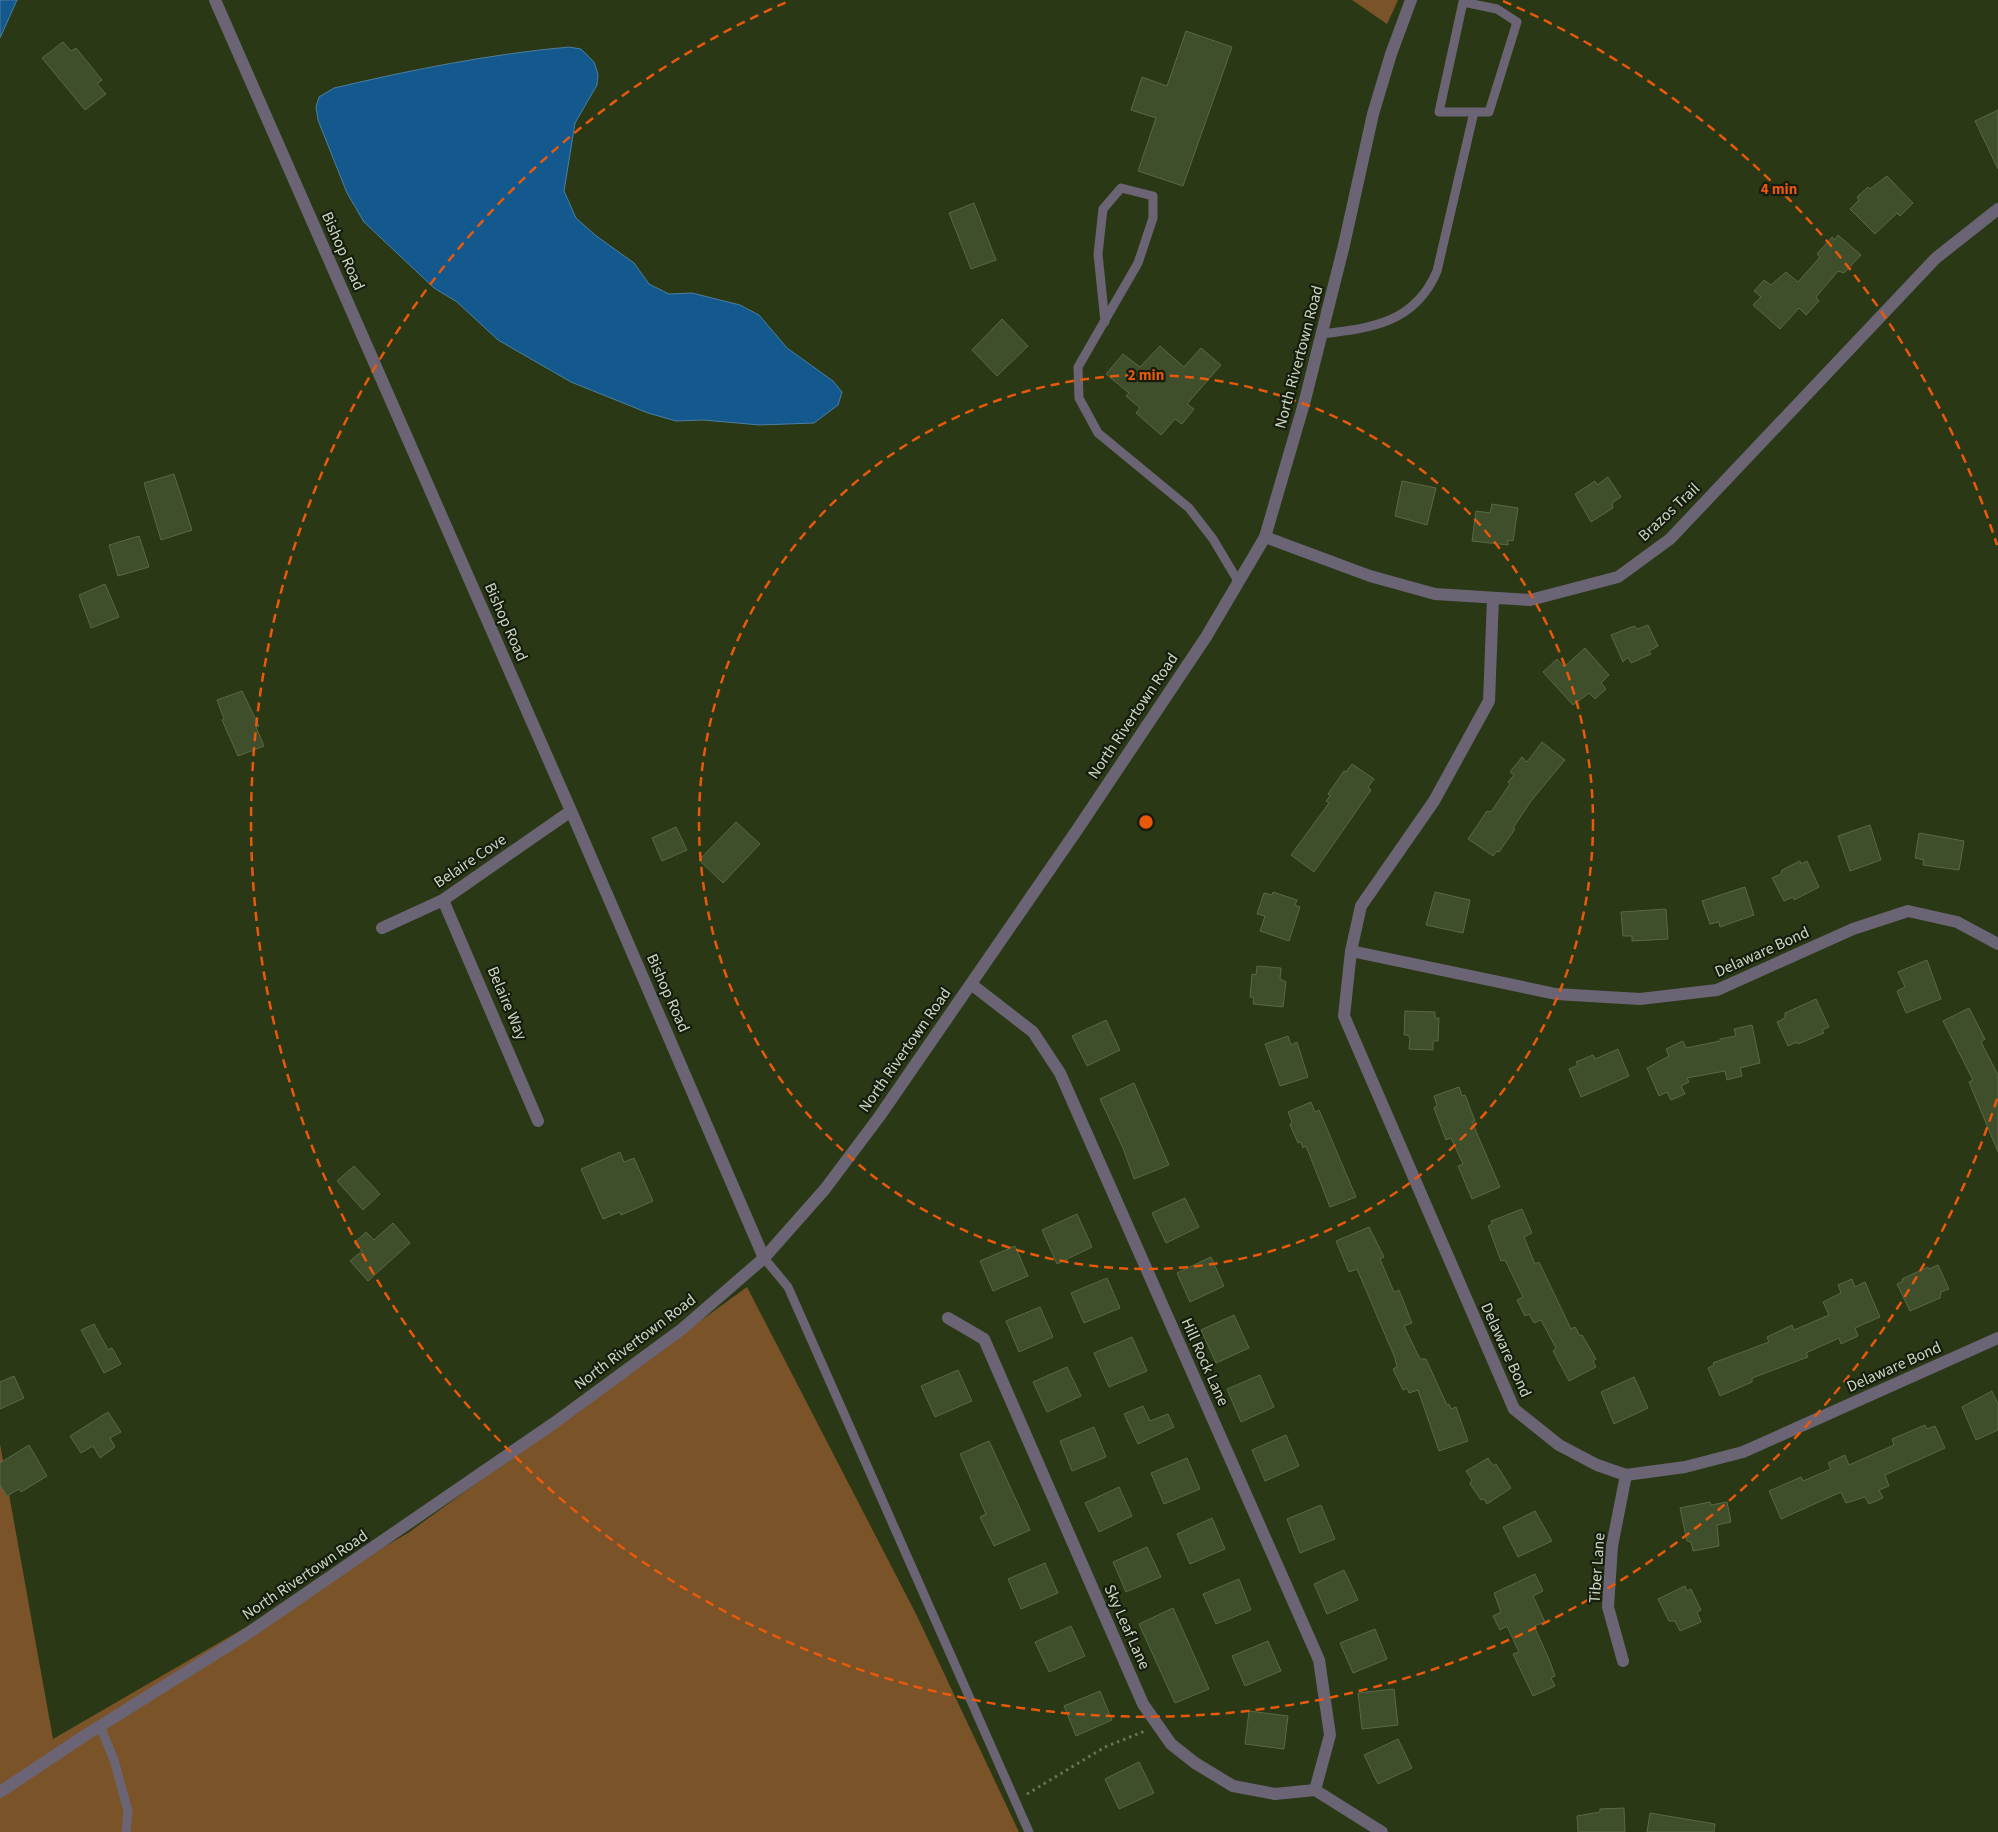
<svg xmlns="http://www.w3.org/2000/svg" width="1998" height="1832" font-family="'Source Sans 3',sans-serif">
<style>
.green{fill:#7a5428}
.water{fill:#14598e;stroke:#4c7f9e}
.building{fill:#404f2b;stroke:#586944}
.lines{fill:none;stroke-linecap:round;stroke-linejoin:round}
.path{stroke:#677456;stroke-width:3;stroke-dasharray:2.5 4;stroke-linecap:butt}
.service{stroke:#6b6474;stroke-width:9}
.minor{stroke:#6b6474;stroke-width:12}
.tertiary{stroke:#6b6474;stroke-width:12}
.ring{fill:none;stroke:#e8590c;stroke-width:2.5;stroke-dasharray:9 6}
.labels{text-anchor:middle;dominant-baseline:central;stroke-width:4.5;stroke-linejoin:round;paint-order:stroke}
.street-label{font-size:16px;fill:#cdd7c2;stroke:#161d0e}
.centre{fill:#e8590c;stroke:#161d0e;stroke-width:2.5}
.ring-label{font-size:15px;text-anchor:middle;font-weight:bold;fill:#e8590c;stroke:#161d0e;stroke-width:4.5;stroke-linejoin:round;paint-order:stroke}
</style>
<rect width="100%" height="100%" fill="#2a3815"/>
<!-- green -->
<path class="green" d="M1352,0h46l-11,24z
M747,1287l169,327 103,218h-1019v-388l53,295 355,-206z"/>
<!-- water -->
<path class="water" d="M0,0h17l-17,38z
M569,47l12,2 13,13 4,12 -1,11 -22,38 -11,68 12,27 19,17 39,28 15,21 20,10 23,-1 48,12 19,10 28,33 46,33 9,11 -4,13 -24,18 -54,2 -57,-5 -27,1 -28,-8 -77,-31 -73,-42 -41,-38 -23,-14 -70,-66 -17,-29 -29,-73 -2,-13 3,-10 15,-9c77,-18 156,-34 235,-41z"/>
<!-- building -->
<path class="building" d="M1186,31l46,16 -49,139 -45,-15 18,-53 -25,-8 11,-33 25,9z
M63,42l8,9 5,-3 26,32 -5,4 9,10 -21,16 -43,-52z
M1998,110v59l-23,-48z
M1887,176l26,27 -13,13 -3,-3 -22,21 -25,-25 9,-9 -2,-3 11,-10 2,2z
M974,203l22,57 -25,9 -22,-56z
M1838,235l23,20 -17,18 -6,-2 -22,26 3,4 -13,14 -7,-7 -19,21 -27,-24 8,-8 -7,-6 10,-11 7,5 15,-13 12,10 22,-25 -3,-3 15,-17 3,3z
M1002,319l26,27 -31,30 -25,-26z
M1160,346l24,21 17,-19 20,17 -34,39 7,5 -12,15 -7,-5 -14,16 -25,-22 4,-5 -14,-12 3,-3 -23,-19 17,-20 17,13z
M174,474l18,56 -31,10 -17,-57z
M1608,477l13,20 -9,6 1,5 -22,14 -16,-28 20,-13 2,4z
M1402,481l34,7 -9,37 -32,-9z
M1492,504l26,4 -5,33 -5,-1v5l-36,-4 4,-30 14,2z
M139,536l10,31 -31,9 -9,-31z
M105,584l14,33 -28,11 -12,-33z
M1648,625l10,21 -9,5 2,3 -20,9 -3,-6 -5,5 -12,-27 23,-9 4,3z
M1585,648l24,27 -8,8 5,6 -11,10 -6,-6 -16,12 -30,-33 14,-13 7,8z
M242,691l17,35 -3,1 8,19 -26,10 -16,-36 2,-1 -7,-19z
M1542,742l23,18 -34,41 -18,27 2,1 -16,23 -2,-1 -4,5 -25,-17 19,-28 4,1 19,-28 -2,-2 6,-7 -4,-3 12,-15 5,5z
M1352,764l22,15 -6,8 3,3 -57,82 -23,-17 38,-52 -3,-2 4,-5 -2,-2 16,-23 2,1z
M736,822l24,22 -37,39 -24,-23z
M1870,825l11,35 -31,11 -12,-35z
M676,827l11,23 -25,11 -10,-23z
M1919,833l45,8 -5,29 -36,-5 1,-5 -9,-2z
M1800,861l1,3 6,-3 12,26 -25,13 -1,-3 -9,4 -12,-23 9,-4 1,-4z
M1745,887l9,28 -34,12 -1,-5 -9,2 -8,-23z
M1273,892l24,8 -2,5 5,2 -11,34 -29,-10 5,-15 -8,-2 7,-21 8,2z
M1435,892l35,8 -7,33 -37,-8z
M1666,909l2,30 -36,2v-5h-9l-2,-24z
M1927,960l14,39 -35,14 -9,-22 8,-4 -7,-15z
M1257,966l24,2 -1,11 6,3 -3,25 -30,-3 1,-6 -4,-1 2,-23 4,1z
M1816,999l13,28 -7,3 2,3 -26,11 -1,-2 -9,4 -11,-24 8,-4v-5z
M1969,1008l16,31 -4,3 17,33v77l-29,-70 4,-2 -30,-59z
M1405,1011l30,1v6h4l-1,23h-5v9l-24,-1 1,-11 -2,-3h-4z
M1106,1020l14,30 -33,16 -15,-30z
M1752,1025l8,38 -20,5 2,8 -15,4 -2,-9 -38,7 2,4 -8,4 4,8 -14,6 -4,-8 -8,4 -12,-28 22,-12 -3,-7 17,-8 3,7 34,-7v-2l16,-3 -2,-7z
M1288,1036l3,9 6,-3 11,35 -28,9 -15,-42z
M1618,1049l11,27 -48,21 -12,-28 9,-4 -2,-3 17,-7 2,4z
M1134,1083l35,82 -35,14 -11,-31 -23,-49z
M1459,1087l3,9 3,-1 10,26 -3,1 28,65 -28,12 -14,-33 5,-2 -12,-26 -5,2 -12,-32 3,-3 -3,-9z
M1311,1102l4,10 4,-2 37,87 -26,10 -24,-61 -3,2 -2,-6 -3,1 -8,-18 2,-3 -4,-10z
M620,1152l4,10 10,-4 19,43 -32,14 -1,-3 -17,7 -22,-50z
M354,1166l26,28 -17,16 -26,-29z
M1185,1198l14,29 -33,16 -14,-30z
M1522,1209l10,24 -8,4 11,27 4,-2 32,67 4,-2 5,9 2,-1 14,24 -3,2 3,6 -27,14 -16,-30 3,-3 -15,-28 -7,3 -5,-9 -4,2 -8,-16 6,-3 -18,-37 -4,1 -13,-35 4,-2 -1,-3z
M1077,1214l15,33 -35,17 -15,-34z
M393,1223l17,20 -42,38 -18,-20 12,-10 -8,-8 12,-11 8,8z
M1369,1227l15,30 -4,2 14,33 5,-2 13,33 -8,3 16,33h6l21,46 2,-1 2,5 5,-2 12,34 -29,10 -21,-61 -9,3 -2,-5 -4,2 -10,-21 4,-2 -2,-9 -38,-89 -8,3 -13,-31z
M1015,1246l13,30 -35,15 -13,-30z
M1211,1257l13,29 -34,16 -13,-29z
M1938,1265l11,24 -8,3 -1,6 -30,13 -13,-27 6,-3 -1,-2 26,-12 1,2z
M1107,1278l13,30 -36,15 -13,-30z
M1852,1279l3,8 10,-5 15,35 -25,11 3,8 -17,8 -2,-6 -33,15 2,4 -56,21v4l-32,14 -12,-28 6,-3 -1,-2 56,-21 -2,-5 25,-12 2,5 35,-15 -6,-13 18,-9 -3,-8z
M1040,1307l13,30 -34,15 -13,-31z
M1234,1315l15,33 -33,15 -15,-33z
M94,1324l14,26 4,-2 9,16 -17,9 -23,-43z
M1132,1337l15,34 -38,16 -15,-34z
M1067,1367l14,29 -34,16 -14,-30z
M958,1370l14,31 -37,16 -14,-31z
M1260,1375l14,32 -33,15 -14,-33z
M14,1376l10,22 -24,11v-27z
M1634,1377l14,31 -34,16 -13,-32z
M1992,1391l6,13v26l-22,10 -14,-33z
M1143,1406l7,15 18,-7 6,13 -36,17 -14,-30z
M108,1412l13,20 -11,6 5,9 -15,11 -7,-12 -12,7 -11,-17z
M1925,1425l2,4 8,-3 10,22 -60,27 4,11 -10,4 4,8 -14,6 -4,-7 -19,6 -5,-11 -60,27 -12,-28 32,-14 2,4 28,-12 -3,-6 17,-8 4,10 45,-20 -2,-6z
M1094,1427l12,30 -34,14 -12,-30z
M1286,1435l13,31 -34,15 -13,-31z
M989,1441l41,89 -36,16 -14,-29 6,-3 -26,-60z
M29,1445l18,31 -26,16 -2,-3 -12,7 -7,-11v-22z
M1187,1458l13,31 -36,15 -13,-31z
M1488,1458l5,8 3,-2 15,24 -24,16 -3,-5 -3,1 -11,-16 2,-4 -6,-9z
M1119,1487l13,29 -33,16 -14,-29z
M1710,1502l1,3 16,-3 4,20 -14,3 2,21 -26,5 -2,-9 -4,-1 -7,-33z
M1321,1505l14,34 -35,14 -13,-34z
M1535,1511l17,30 -34,16 -15,-30z
M1212,1518l13,31 -35,15 -13,-30z
M1147,1547l14,30 -35,15 -13,-30z
M1045,1563l13,30 -37,16 -13,-30z
M1344,1570l14,30 -31,14 -13,-30z
M1535,1574l8,17 -10,5 12,26 -11,4 15,33 6,17 -4,2 4,8 -22,10 -20,-42 6,-2 -12,-26 -7,4 -7,-14 8,-4 -7,-19z
M1239,1579l12,31 -35,14 -13,-30z
M1685,1586l2,5 4,-2 10,21 -4,2 4,10 -21,9 -5,-10h-6l-11,-22z
M1173,1608l36,81 -34,14 -36,-79z
M1071,1626l14,30 -36,16 -14,-30z
M1375,1629l12,30 -34,14 -13,-30z
M1268,1641l13,30 -36,15 -13,-30z
M1394,1689l4,36 -36,4 -4,-36z
M1100,1691l12,29 -36,16 -12,-30z
M1249,1711l39,5 -4,33 -39,-5z
M1398,1739l14,29 -34,16 -14,-29z
M1139,1762l15,31 -35,16 -14,-30z
M1624,1808l1,24h-47l-1,-16 23,-4v-3z
M1650,1813l65,11 -1,8h-67z"/>
<g class="lines">
<!-- path -->
<path class="path" d="M1027,1794l78,-47 40,-16"/>
<!-- service -->
<path class="service" d="M1105,322l-7,-68 5,-45 18,-21 32,8v22l-15,45 -60,104 1,31 19,35 91,75 24,31 25,42
M1322,334c50,-6 93,-11 115,-63l37,-159h15l28,-90 -20,-13 -34,-7 -24,110h35
M764,1258l24,29 241,545
M100,1726l14,34 14,51 -2,21"/>
<!-- minor -->
<path class="minor" d="M215,0l356,811 193,447
M1265,537l105,39 65,18 95,6 88,-23 52,-38 266,-281 62,-49
M1493,598l-4,103 -55,100 -73,105 -10,45 -7,65 170,393 45,36 38,20 29,10 59,-8 58,-15 255,-114
M443,900l95,221
M382,928l61,-28 128,-89
M1351,951l205,43 84,5 77,-9 136,-61 55,-18 49,11 41,22
M971,984l62,48 27,41 259,587 11,75 -15,55
M948,1318l36,21 159,365 28,40 24,19 38,23 42,8 40,-4 67,42
M1623,1661l-15,-54 4,-61 14,-71"/>
<!-- tertiary -->
<path class="tertiary" d="M0,1792l81,-54 163,-102 310,-213 128,-94 82,-71 61,-69 54,-72 198,-287 129,-193 59,-100 40,-137 39,-155 29,-131 18,-60 20,-54"/>
</g>
<!-- distance rings -->
<g class="ring">
<circle cx="1146" cy="822" r="447"/>
<path d="M1997 1099A895 895 0 1 1 789 1M1503 1A895 895 0 0 1 1997 545"/>
</g>
<g class="labels">
<!-- street labels -->
<g class="street-label">
<text transform="translate(343 251) rotate(66)">Bishop Road</text>
<text transform="translate(1299 357) rotate(-75)">North Rivertown Road</text>
<text transform="translate(1669 512) rotate(-43)">Brazos Trail</text>
<text transform="translate(506 622) rotate(66)">Bishop Road</text>
<text transform="translate(1133 716) rotate(-56)">North Rivertown Road</text>
<text transform="translate(470 861) rotate(-34)">Belaire Cove</text>
<text transform="translate(1762 952) rotate(-24)">Delaware Bond</text>
<text transform="translate(668 993) rotate(66)">Bishop Road</text>
<text transform="translate(507 1003) rotate(67)">Belaire Way</text>
<text transform="translate(905 1050) rotate(-55)">North Rivertown Road</text>
<text transform="translate(635 1342) rotate(-37)">North Rivertown Road</text>
<text transform="translate(1506 1350) rotate(66)">Delaware Bond</text>
<text transform="translate(1205 1362) rotate(66)">Hill Rock Lane</text>
<text transform="translate(1894 1367) rotate(-24)">Delaware Bond</text>
<text transform="translate(1597 1568) rotate(-86)">Tiber Lane</text>
<text transform="translate(305 1575) rotate(-34)">North Rivertown Road</text>
<text transform="translate(1127 1627) rotate(66)">Sky Leaf Lane</text>
</g>
</g>
<circle cx="1146" cy="822" r="8" class="centre"/>
<g class="ring-label">
<text x="1779" y="194">4 min</text>
<text x="1146" y="380">2 min</text>
</g>
</svg>
